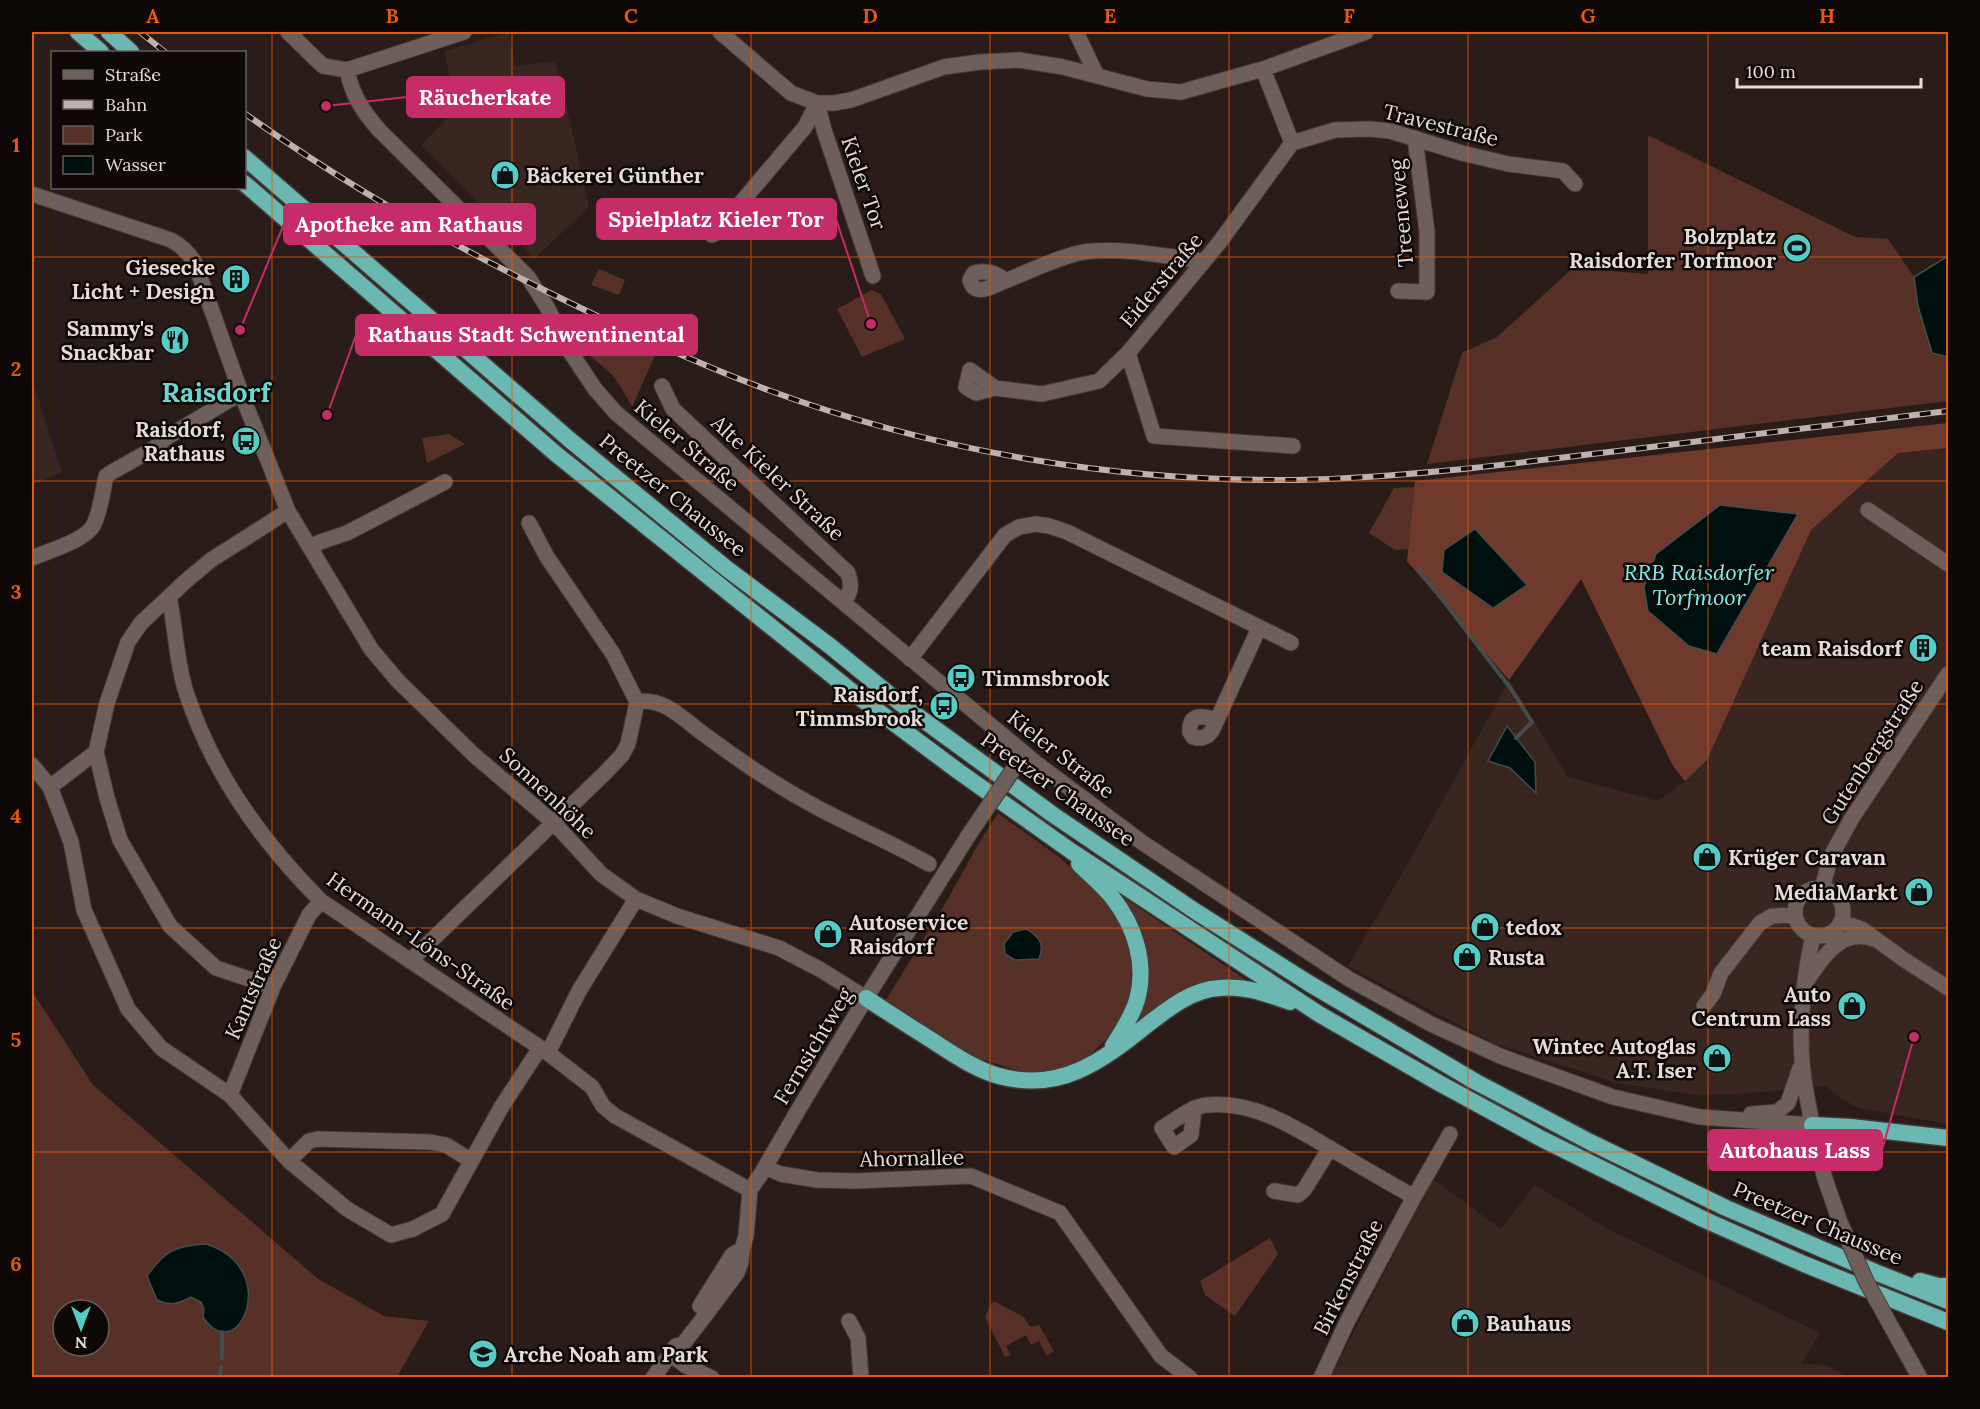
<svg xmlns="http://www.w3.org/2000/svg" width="1980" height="1409" font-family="Lora,serif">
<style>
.built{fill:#392620}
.green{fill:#573127;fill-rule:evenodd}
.forest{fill:#6f3a2c}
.water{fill:#00100f;stroke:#454d4c;stroke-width:1.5}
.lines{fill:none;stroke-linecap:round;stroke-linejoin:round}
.stream{stroke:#454d4c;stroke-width:4}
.minor-casing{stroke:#453a38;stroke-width:17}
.tertiary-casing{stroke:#453a38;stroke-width:17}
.trunk-casing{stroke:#453a38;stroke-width:19}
.minor{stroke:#6f5f5b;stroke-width:15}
.tertiary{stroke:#6f5f5b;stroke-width:15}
.trunk{stroke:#6bb7b2;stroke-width:16}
.rail-casing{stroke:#bdb2af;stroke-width:6}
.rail{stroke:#0e0807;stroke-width:4;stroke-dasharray:11;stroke-linecap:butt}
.minor-bridge-casing{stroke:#453a38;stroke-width:17;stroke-linecap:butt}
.tertiary-bridge-casing{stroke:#453a38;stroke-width:17;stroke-linecap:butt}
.minor-bridge{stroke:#6f5f5b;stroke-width:15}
.tertiary-bridge{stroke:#6f5f5b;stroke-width:15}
.grid{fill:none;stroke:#e8590c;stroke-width:1.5;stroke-opacity:0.55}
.labels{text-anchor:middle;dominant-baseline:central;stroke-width:5;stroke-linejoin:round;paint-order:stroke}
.street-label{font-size:21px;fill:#e6dcda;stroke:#0e0807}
.poi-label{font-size:21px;font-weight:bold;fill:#e6dcda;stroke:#0e0807;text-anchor:end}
.water-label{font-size:22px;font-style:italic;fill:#7af1ea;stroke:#0e0807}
.district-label{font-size:27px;font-weight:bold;fill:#6cd7d1;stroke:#0e0807}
.leader{fill:none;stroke:#c62c68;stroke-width:2}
.callout-dot{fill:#c62c68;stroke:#0e0807;stroke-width:2}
.callout{fill:#c62c68;stroke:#c62c68;stroke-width:2}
.callout-label{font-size:22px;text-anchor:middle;font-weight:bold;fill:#fff}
.neatline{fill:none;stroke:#e8590c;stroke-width:2}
.grid-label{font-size:20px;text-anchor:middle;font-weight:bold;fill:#e8590c}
</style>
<rect width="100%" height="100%" fill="#2a1d19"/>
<!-- built -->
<path class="built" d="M509,32l6,34 40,-5 11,42 23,104 -55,52 -113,-114 34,-35 -10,-59z
M32,379l30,93 -30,13z
M1948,448v676l-89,-16 -19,-10 -14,-12 -87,8 -44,1 -78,-12 -124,-40 -145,-77 66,-113 95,-173 59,97 90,24 27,-20 22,-21 104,-230 87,-77z
M1433,1179l68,50 34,-44 73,44 212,104 -19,31 26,1 20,12 -517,1z"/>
<!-- green -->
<path class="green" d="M1648,135l207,102 33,2 26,38 4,29 14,47 16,4v44l-521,63 35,-111 35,-16 76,-69 75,6z
M599,269l26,11 -6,15 -28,-10z
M872,290l9,4 24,45 -43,18 -25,-48z
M574,314l83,37 -25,56c-6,-11 -13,-24 -21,-33 -14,-15 -52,-36 -37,-60z
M449,434l16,10 -38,19 -5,-25z
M1415,487l-7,62 -13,1 -26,-17 25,-45z
M998,813l61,44 47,41 23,36 6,33 -4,30 -13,30 -27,27 -33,17h-39l-44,-14 -62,-38 -27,-19 59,-96 34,-61z
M1123,897l123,83 -34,3 -85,49 9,-15v-94z
M32,991l61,94 225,194 66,37 45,5 -32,56h-365zM63,1310h36v36h-36z
M1270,1238l8,16 -43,62 -30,-21 -5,-14z
M995,1302l29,15 6,10 9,-2 15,26 -7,5 -8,-15 -8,4 -5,-10 -20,11 5,9 -6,2 -20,-40 6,-14z"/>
<!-- forest -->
<path class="forest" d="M1948,423v25l-50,5 -87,77 -104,230 -22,21 -12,-15 -92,-187 -72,101 -102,-119 8,-80z"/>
<!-- water -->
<path class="water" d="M1948,256v101l-16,-4 -14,-47 -4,-29z
M1720,505l78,9 -81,140 -28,-8 -41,-35 -4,-24 12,-33z
M1475,529l52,56 -34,23 -51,-36 2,-22z
M1507,726l28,36 1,31 -26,-25 -22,-7z
M1026,929c13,7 19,15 13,30l-24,1 -10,-6 -1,-10 9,-12z
M206,1244c77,24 32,126 -3,73l1,-8 -3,-7 -10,-5c-12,7 -22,9 -34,3l-10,-24c18,-26 28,-30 59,-32z"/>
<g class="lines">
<!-- stream -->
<path class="stream" d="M1419,569l92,120 21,33 -16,16
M222,1358v-26
M220,1378l1,-11"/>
<!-- minor casing -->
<g class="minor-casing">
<path id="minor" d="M288,32l35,34 24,4 117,-38
M720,32l71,61 26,10h17l17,-3 93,-33 36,-5 39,-2 44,7 84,22 34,3 82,-23 103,-37
M1076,32l21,44
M1263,69l29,74 -73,100 -91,110 26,83 139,10
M347,70c5,25 16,42 33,61l148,146 19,30 22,43 26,39 21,24 420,350 107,80 206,136 82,45 69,32 113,41 87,20 112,8c-3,-21 -9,-43 -10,-65 -3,-42 2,-84 11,-125
M817,103l7,27 49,146
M1292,143l43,-13 34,-1 21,2 72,22 46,11 55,7 12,13
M32,194l139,46c11,6 18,13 24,23l46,130 47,118 83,138 27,32 76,74 80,68 47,51 35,25 41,17 102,32 42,22 45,28
M712,235l16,-8 11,-22 66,-78 12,-24
M1005,281c-13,5 -30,17 -35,-1l4,-7c12,-3 22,-1 31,8 23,-9 64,-29 87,-30 37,-3 75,6 111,10
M1398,291l29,1v-60l-12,-94
M662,386l11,23 175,164c4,12 3,18 -4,30
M995,388l-19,5 -10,-6 4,-17 25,18 47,6 57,-13 29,-28
M1868,510l80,54
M311,547l9,-5 27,-9 98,-51
M32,558c16,-7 52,-17 61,-32 7,-12 10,-36 13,-50l6,-4 41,-23 16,-13 72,-43
M169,597c7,32 7,64 17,95 26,80 76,150 135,209l227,152 44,34 11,19 12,10 135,74
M910,659l95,-124 14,-8 17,-3 13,2 18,6 224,111
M637,702c26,-5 45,16 64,30 37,28 76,54 117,76 36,19 74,35 111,56
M1217,720c-5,12 -9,21 -24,17l-3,-5c-1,-20 14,-16 27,-12l42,-92
M96,752l11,46 13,42 50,86 46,42 57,19
M32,765l18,22 21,55 13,68 44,99 33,39 69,47 59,66 58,48 44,26 22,-6 29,-15 60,-108 38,-58
M50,787l46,-35 11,-49 21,-61 13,-19 46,-43 24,-20 77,-49
M1822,888l9,-32 21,-38 96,-144
M1795 912a24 24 0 1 1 48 0a24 24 0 1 1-48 0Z
M1841,922l21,7 41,30 45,29
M410,961l195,-188 17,-18 6,-11 9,-42 -24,-48 -66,-97 -18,-34
M1806,982c15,-22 34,-55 67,-43
M1704,1006l9,-12 8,-21 39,-50 12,-7 23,-1
M548,1053l31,-62 57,-92
M230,1095l43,-108 36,-72 12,-14
M1194,1108l-3,27 -17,12 -12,-19c14,-8 28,-21 45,-23 48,-5 92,25 131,48 25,15 50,29 76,44l-67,125 -26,56
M1751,1114l26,-2 11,-9 12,-35
M289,1161l20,-20 9,-2 112,3 16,3 24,15
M765,1167l16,7 36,6 38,1 116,-5 89,37 101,143 29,22
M1274,1191l24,4 6,-5 26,-42
M1414,1197l36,-63
M700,1306l32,-51 10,-6
M849,1321l9,17 3,40
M670,1354l16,12 26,12
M653,1378l23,-32 7,-2 18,-23 36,-48 4,-11 1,-13 4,-13 4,-46 11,-16 42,-72 63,-104 104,-165"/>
</g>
<!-- tertiary casing -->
<g class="tertiary-casing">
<path id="tertiary" d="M1812,1125l13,54 15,43
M1892,1328l28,50"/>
</g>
<!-- trunk casing -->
<g class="trunk-casing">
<path id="trunk" d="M78,32l23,20
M109,32l22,20
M244,157l326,283 156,128 104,78 70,57 152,111 143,97 115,73 166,98 114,60 136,66 154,66 68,27
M244,183l312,271 299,240 103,77 113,80 248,163 120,69 103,56 161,80 101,45 144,58
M1079,864c11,11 23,21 33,33 23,29 35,67 25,103 -5,17 -15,31 -24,46
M866,998c24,16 48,31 73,47 19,12 38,25 60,31 61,17 103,-15 148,-51 22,-17 44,-35 72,-37 25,-3 48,6 71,14
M1812,1125l39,2 97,11
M1920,1281l18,5h10"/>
</g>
<!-- minor -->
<use href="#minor" class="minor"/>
<!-- tertiary -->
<use href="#tertiary" class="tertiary"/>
<!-- trunk -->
<use href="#trunk" class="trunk"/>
<!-- rail casing -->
<g class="rail-casing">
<path id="rail" d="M140,32l25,20
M244,113c96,68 198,127 302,178 73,36 146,71 222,99 168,62 349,92 528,90 99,-2 198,-14 296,-26 119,-14 238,-29 356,-43"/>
</g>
<!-- rail -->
<use href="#rail" class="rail"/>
<!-- minor-bridge casing -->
<g class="minor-bridge-casing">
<path id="minor-bridge" d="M970,833l47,-69"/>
</g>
<!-- tertiary-bridge casing -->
<g class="tertiary-bridge-casing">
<path id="tertiary-bridge" d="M1840,1222l26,59 26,47"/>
</g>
<!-- minor-bridge -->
<use href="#minor-bridge" class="minor-bridge"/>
<!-- tertiary-bridge -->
<use href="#tertiary-bridge" class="tertiary-bridge"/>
</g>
<!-- grid -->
<path class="grid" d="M272,32v1346M512,32v1346M751,32v1346M990,32v1346M1229,32v1346M1468,32v1346M1708,32v1346M32,257h1916M32,481h1916M32,704h1916M32,928h1916M32,1152h1916"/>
<!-- icons -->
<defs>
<g id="shop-disc" transform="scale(1.5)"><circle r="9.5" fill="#54cdc7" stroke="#0e0807"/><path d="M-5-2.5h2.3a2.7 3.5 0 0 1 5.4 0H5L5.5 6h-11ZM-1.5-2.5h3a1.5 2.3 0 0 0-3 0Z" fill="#111"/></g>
<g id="stadium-disc" transform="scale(1.5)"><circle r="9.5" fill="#54cdc7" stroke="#0e0807"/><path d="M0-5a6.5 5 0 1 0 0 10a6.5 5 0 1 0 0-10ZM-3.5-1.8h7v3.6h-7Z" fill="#111"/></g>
<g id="building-disc" transform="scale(1.5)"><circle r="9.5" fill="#54cdc7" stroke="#0e0807"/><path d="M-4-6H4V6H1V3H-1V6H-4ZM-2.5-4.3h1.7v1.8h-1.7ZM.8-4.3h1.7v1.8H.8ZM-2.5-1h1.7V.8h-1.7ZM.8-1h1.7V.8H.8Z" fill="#111"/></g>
<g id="restaurant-disc" transform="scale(1.5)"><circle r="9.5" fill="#54cdc7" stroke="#0e0807"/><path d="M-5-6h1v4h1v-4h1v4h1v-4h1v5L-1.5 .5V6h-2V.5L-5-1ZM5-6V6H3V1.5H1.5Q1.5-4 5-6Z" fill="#111"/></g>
<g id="bus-disc" transform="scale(1.5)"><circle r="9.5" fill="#54cdc7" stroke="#0e0807"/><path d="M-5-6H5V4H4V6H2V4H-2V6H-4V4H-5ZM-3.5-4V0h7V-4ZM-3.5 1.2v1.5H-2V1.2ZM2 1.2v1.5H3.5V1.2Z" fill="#111"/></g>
<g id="school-disc" transform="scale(1.5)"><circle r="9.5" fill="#54cdc7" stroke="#0e0807"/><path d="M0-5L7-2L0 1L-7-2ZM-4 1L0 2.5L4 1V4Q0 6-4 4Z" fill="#111"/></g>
</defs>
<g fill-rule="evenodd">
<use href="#shop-disc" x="505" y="175"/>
<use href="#stadium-disc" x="1797" y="248"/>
<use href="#building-disc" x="236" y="279"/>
<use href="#restaurant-disc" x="175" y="340"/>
<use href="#bus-disc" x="246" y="441"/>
<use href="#building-disc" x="1923" y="648"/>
<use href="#bus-disc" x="961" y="678"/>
<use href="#bus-disc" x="944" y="706"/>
<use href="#shop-disc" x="1707" y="857"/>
<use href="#shop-disc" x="1919" y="892"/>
<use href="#shop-disc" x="1485" y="927"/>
<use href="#shop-disc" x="828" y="934"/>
<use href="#shop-disc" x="1467" y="957"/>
<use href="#shop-disc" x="1852" y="1006"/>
<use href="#shop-disc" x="1717" y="1058"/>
<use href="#shop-disc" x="1465" y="1323"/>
<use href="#school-disc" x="483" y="1354"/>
</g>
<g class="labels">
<!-- street labels -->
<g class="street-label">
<text transform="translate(1441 125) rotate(14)">Travestraße</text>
<text transform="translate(864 183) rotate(71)">Kieler Tor</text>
<text transform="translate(1401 213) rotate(-95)">Treeneweg</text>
<text transform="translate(1161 280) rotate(-50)">Eiderstraße</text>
<text transform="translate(687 445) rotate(40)">Kieler Straße</text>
<text transform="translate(778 478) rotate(43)">Alte Kieler Straße</text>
<text transform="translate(673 495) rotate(39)">Preetzer Chaussee</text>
<text transform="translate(1872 752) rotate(-57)">Gutenbergstraße</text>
<text transform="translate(1061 754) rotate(38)">Kieler Straße</text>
<text transform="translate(1058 789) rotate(35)">Preetzer Chaussee</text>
<text transform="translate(548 793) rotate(43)">Sonnenhöhe</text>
<text transform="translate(421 941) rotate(35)">Hermann-Löns-Straße</text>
<text transform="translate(253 988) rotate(-66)">Kantstraße</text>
<text transform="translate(813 1046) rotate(-59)">Fernsichtweg</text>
<text transform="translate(912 1158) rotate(-1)">Ahornallee</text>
<text transform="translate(1818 1223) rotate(23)">Preetzer Chaussee</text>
<text transform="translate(1348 1277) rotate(-63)">Birkenstraße</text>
</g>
<!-- poi labels -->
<g class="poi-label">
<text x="526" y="175" text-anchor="start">Bäckerei Günther</text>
<text x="1776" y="236">Bolzplatz<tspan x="1776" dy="24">Raisdorfer Torfmoor</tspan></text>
<text x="215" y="267">Giesecke<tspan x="215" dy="24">Licht + Design</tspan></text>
<text x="154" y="328">Sammy's<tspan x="154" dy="24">Snackbar</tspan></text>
<text x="225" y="429">Raisdorf,<tspan x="225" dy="24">Rathaus</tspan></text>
<text x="1902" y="648">team Raisdorf</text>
<text x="982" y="678" text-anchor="start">Timmsbrook</text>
<text x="923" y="694">Raisdorf,<tspan x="923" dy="24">Timmsbrook</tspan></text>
<text x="1728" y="857" text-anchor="start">Krüger Caravan</text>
<text x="1898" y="892">MediaMarkt</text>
<text x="849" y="922" text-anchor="start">Autoservice<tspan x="849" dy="24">Raisdorf</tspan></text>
<text x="1506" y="927" text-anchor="start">tedox</text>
<text x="1488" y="957" text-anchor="start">Rusta</text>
<text x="1831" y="994">Auto<tspan x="1831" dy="24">Centrum Lass</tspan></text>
<text x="1696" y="1046">Wintec Autoglas<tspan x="1696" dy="24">A.T. Iser</tspan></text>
<text x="1486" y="1323" text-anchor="start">Bauhaus</text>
<text x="504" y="1354" text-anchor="start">Arche Noah am Park</text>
</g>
<!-- water labels -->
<g class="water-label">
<text x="1699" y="572">RRB Raisdorfer<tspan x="1699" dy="25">Torfmoor</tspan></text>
</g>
<!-- district labels -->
<g class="district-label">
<text x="216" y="392">Raisdorf</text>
</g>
</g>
<!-- callouts -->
<path class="leader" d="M326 106L407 97M871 324L836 219M240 330L284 224M327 415L356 335M1914 1037L1882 1150"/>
<g class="callout-dot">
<circle cx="326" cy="106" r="6"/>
<circle cx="871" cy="324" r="6"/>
<circle cx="240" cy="330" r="6"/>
<circle cx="327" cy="415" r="6"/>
<circle cx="1914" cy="1037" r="6"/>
</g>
<g class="callout">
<rect x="407" y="77" width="157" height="40" rx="6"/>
<rect x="597" y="199" width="239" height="40" rx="6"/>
<rect x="284" y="204" width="251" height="40" rx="6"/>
<rect x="356" y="315" width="341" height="40" rx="6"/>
<rect x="1708" y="1130" width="174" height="40" rx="6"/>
</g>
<g class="callout-label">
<text x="485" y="105">Räucherkate</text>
<text x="716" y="227">Spielplatz Kieler Tor</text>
<text x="409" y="232">Apotheke am Rathaus</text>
<text x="526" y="342">Rathaus Stadt Schwentinental</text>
<text x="1795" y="1158">Autohaus Lass</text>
</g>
<!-- border -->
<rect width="1980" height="1409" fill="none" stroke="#0e0807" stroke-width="66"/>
<!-- legend -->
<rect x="51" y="51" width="195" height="138" fill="#0e0807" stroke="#645d5b" stroke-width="1.5"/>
<rect x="63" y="70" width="30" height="9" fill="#6f5f5b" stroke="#645d5b" stroke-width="1.5"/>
<text x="105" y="81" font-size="18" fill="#e6dcda">Straße</text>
<rect x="63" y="100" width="30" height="9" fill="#bdb2af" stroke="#645d5b" stroke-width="1.5"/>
<text x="105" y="111" font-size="18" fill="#e6dcda">Bahn</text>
<rect x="63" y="126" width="30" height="18" fill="#573127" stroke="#645d5b" stroke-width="1.5"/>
<text x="105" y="141" font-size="18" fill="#e6dcda">Park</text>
<rect x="63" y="156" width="30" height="18" fill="#00100f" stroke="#645d5b" stroke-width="1.5"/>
<text x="105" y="171" font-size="18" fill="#e6dcda">Wasser</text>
<!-- north arrow -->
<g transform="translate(81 1328) rotate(180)"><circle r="28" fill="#0e0807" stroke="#645d5b" stroke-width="1.5"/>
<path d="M0-4.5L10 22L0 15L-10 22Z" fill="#54cdc7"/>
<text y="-9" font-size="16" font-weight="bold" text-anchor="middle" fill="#e6dcda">N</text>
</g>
<!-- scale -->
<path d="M1737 78v9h184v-9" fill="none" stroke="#e6dcda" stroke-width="3"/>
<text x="1746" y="78" font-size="18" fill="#e6dcda" stroke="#0e0807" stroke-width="4.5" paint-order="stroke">100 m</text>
<rect x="33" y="33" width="1914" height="1343" class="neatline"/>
<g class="grid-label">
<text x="153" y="23">A</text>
<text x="392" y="23">B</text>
<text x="631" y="23">C</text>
<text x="870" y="23">D</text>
<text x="1110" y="23">E</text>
<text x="1349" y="23">F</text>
<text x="1588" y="23">G</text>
<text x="1827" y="23">H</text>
<text x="16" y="152">1</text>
<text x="16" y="376">2</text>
<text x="16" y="599">3</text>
<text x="16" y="823">4</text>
<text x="16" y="1047">5</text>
<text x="16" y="1271">6</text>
</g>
</svg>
